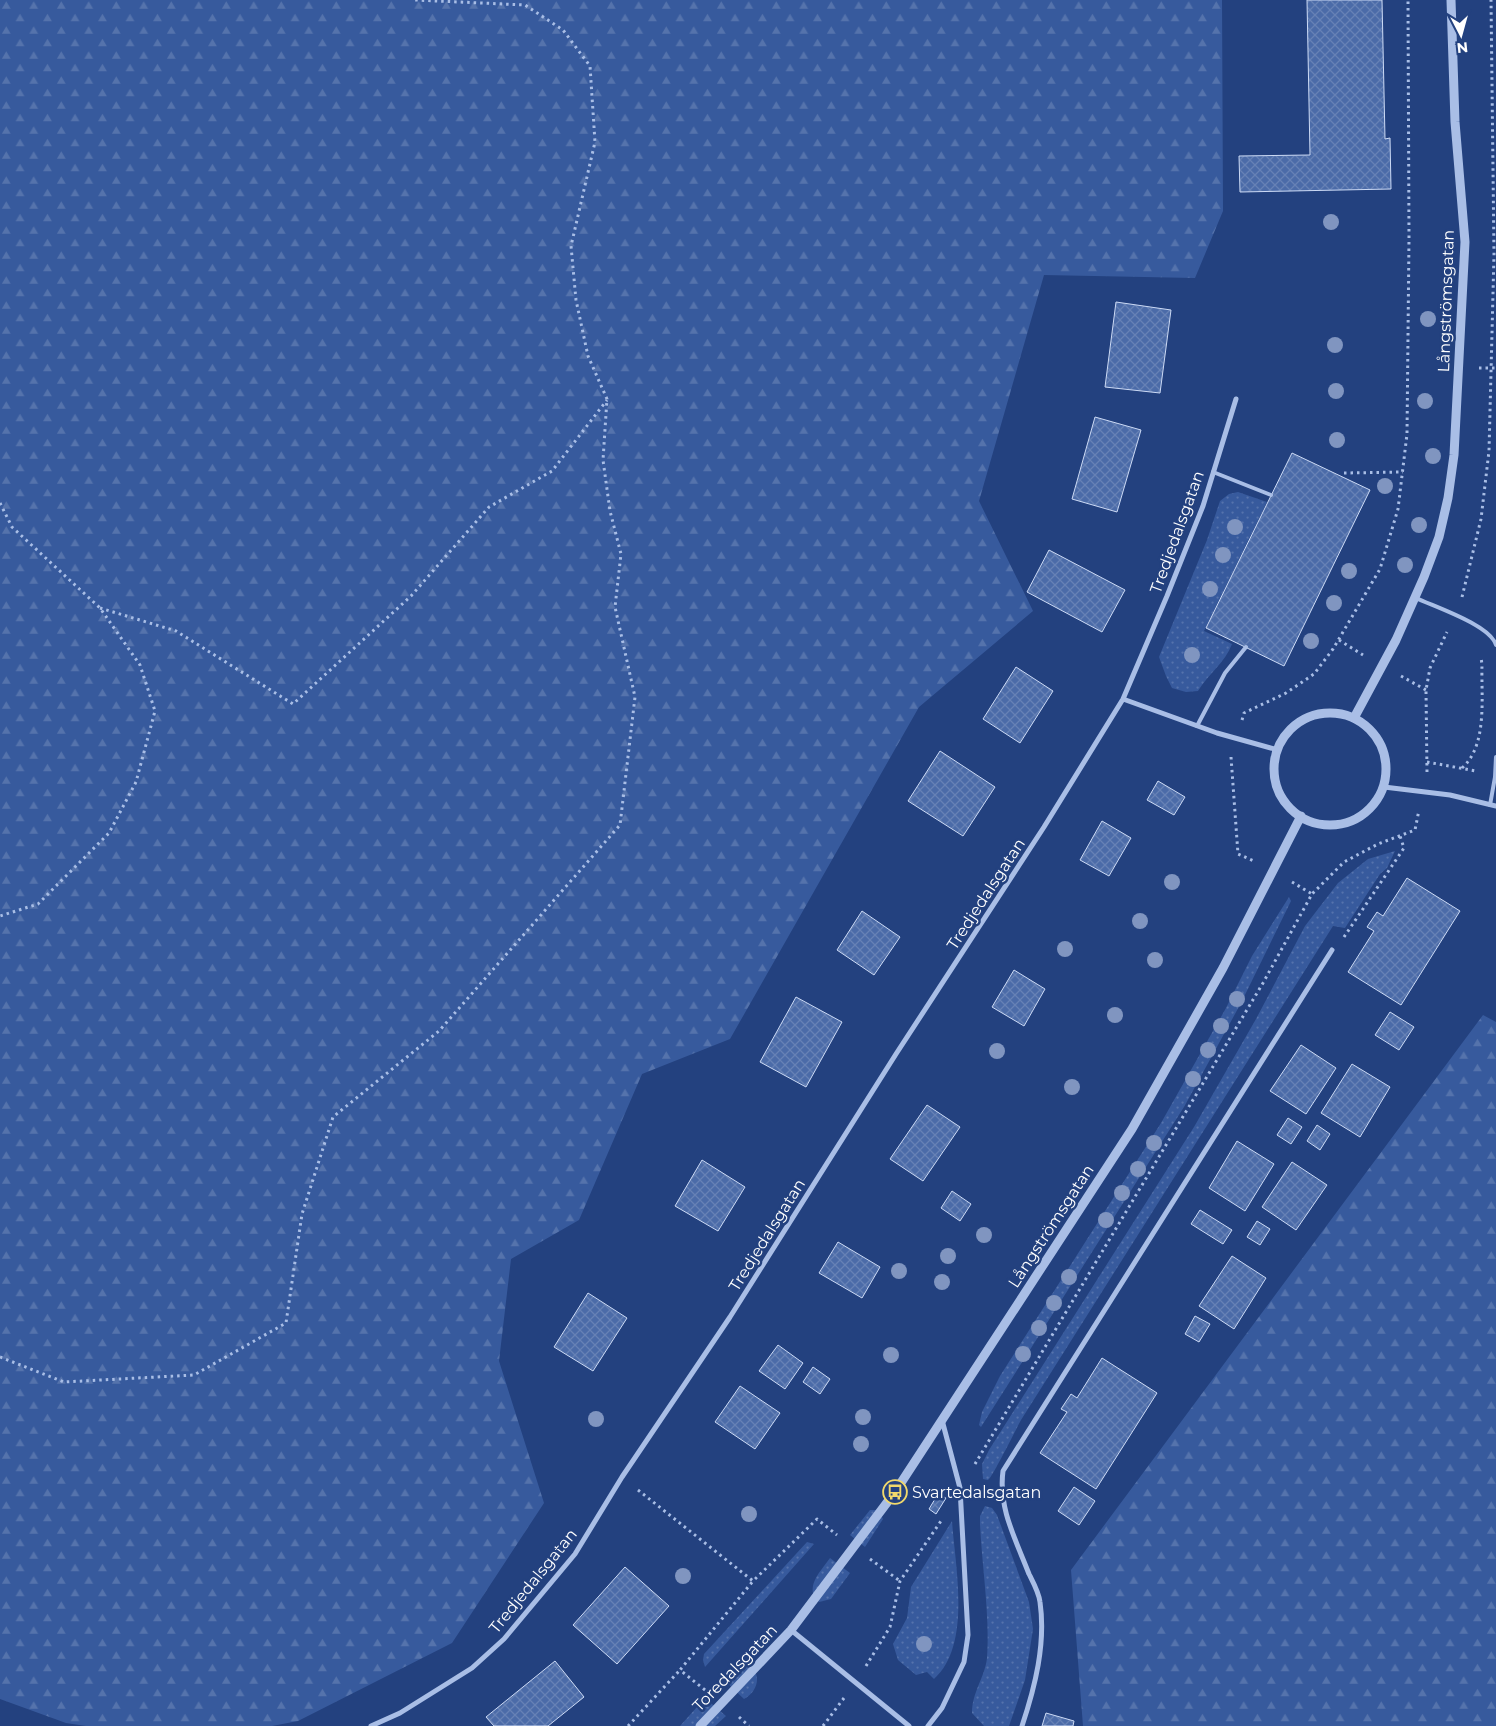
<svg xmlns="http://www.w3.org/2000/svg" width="1496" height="1726" font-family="Montserrat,sans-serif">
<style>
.grass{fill:url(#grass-dots)}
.forest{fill:url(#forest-firs)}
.building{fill:url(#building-cross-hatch);stroke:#ccdaf5}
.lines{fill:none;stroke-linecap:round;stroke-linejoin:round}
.path{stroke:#a9bee6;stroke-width:3;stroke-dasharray:2.5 4;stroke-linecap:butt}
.service{stroke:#a9bee6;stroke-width:4}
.minor{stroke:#a9bee6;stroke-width:5}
.tertiary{stroke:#a9bee6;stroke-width:9}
.tree{fill:#8095c0}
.labels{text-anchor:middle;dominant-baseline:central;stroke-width:5;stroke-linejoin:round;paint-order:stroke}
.street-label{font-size:16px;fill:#fff;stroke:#23417f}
.poi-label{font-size:16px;fill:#fff;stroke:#23417f;text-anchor:start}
</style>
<defs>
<pattern id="grass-dots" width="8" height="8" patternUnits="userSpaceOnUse" patternTransform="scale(1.25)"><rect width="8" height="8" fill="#375a9d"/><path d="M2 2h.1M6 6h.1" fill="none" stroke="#5573ac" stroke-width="1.8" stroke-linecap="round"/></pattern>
<pattern id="forest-firs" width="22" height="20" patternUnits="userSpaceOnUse" patternTransform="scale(1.25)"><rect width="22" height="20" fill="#375a9d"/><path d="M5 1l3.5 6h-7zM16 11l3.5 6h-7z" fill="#5573ac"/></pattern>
<pattern id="building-cross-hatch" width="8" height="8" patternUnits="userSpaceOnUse" patternTransform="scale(1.25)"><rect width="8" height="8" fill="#4b6ba8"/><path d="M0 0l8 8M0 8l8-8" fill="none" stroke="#6681b5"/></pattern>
</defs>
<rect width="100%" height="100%" fill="#23417f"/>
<!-- grass -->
<path class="grass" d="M1238,492l29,10 -63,129 28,13c-7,19 -24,30 -34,47l-12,1 -14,-4 -6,-12 -7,-19 48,-117 13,-39 9,-7z
M1395,851l-8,17 -7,6 -35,54 -12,-2 -312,494c-5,9 -29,58 -33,60l-5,-1 -1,-15 7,-14 205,-323 62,-108 49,-93 33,-43 30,-24z
M1289,897l2,4 -50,102 -57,104 -203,320 -2,-2 3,-13 18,-36 161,-253 65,-115 26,-52z
M985,1506l7,2 5,7 32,87 4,27 -8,51 -16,46h-25l-12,-13c0,-21 13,-36 15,-55 3,-42 -5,-91 -7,-134v-8z
M870,1510h8l5,9 -18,28 -15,-12z
M952,1521c3,45 20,124 -18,158l-7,-7 -11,3 -18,-15 -5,-16 14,-26 4,-31z
M807,1542l7,2 -109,123 -2,-7 1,-6z
M830,1558l20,15 -19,26 -12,3c-16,-14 2,-31 11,-44z
M740,1664c22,0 22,26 4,35l-22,-21 10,-10z
M705,1698l21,18 -11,10h-35z"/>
<!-- forest -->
<path class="forest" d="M0,0h1222l1,211 -28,67 -151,-3 -65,226 54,110 -114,96 -189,332 -88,35 -63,146 -68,39 -12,102 45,142 -92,140 -154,78 -26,5h-186l-20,-3 -66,-24z
M1483,1015l13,7v704h-413l-12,-156z"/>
<!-- building -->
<path class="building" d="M1307,0h75l3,139 5,-1 1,51 -151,3 -1,-36 71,-1z
M1116,302l55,8 -11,83 -55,-6z
M1095,417l46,13 -24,82 -45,-13z
M1292,453l78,37 -86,176 -78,-38z
M1049,550l76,40 -23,42 -75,-40z
M1016,667l37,24 -33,52 -37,-24z
M940,751l55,36 -32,49 -55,-35z
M1158,781l27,16 -11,18 -27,-15z
M1102,821l29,17 -22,38 -29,-16z
M1407,878l53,33 -59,94 -53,-33 26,-41 -7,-4 10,-15 6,4z
M862,911l38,26 -26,38 -37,-25z
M1014,970l31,19 -21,37 -32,-19z
M796,997l46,25 -36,65 -46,-25z
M1390,1012l24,15 -15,23 -24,-15z
M1301,1045l35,23 -30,46 -36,-23z
M1352,1064l38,23 -30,50 -39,-24z
M927,1105l33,22 -37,54 -33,-22z
M1288,1118l14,9 -11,17 -14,-9z
M1317,1125l13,9 -10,16 -13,-9z
M1237,1141l37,23 -29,47 -36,-23z
M702,1160l43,27 -27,44 -43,-25z
M1292,1162l35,23 -31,45 -34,-23z
M952,1191l19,13 -11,17 -19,-13z
M1200,1210l32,20 -9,14 -32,-20z
M1257,1221l13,8 -10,16 -13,-8z
M838,1242l42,25 -18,31 -43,-25z
M1232,1256l34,22 -32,51 -35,-23z
M588,1293l39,25 -34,53 -39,-24z
M1195,1316l15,8 -11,18 -14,-8z
M778,1345l25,18 -18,26 -26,-18z
M1102,1358l55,35 -61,96 -56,-36 27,-41 -6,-3 10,-15 6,4z
M813,1367l17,12 -10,15 -17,-12z
M740,1386l40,27 -25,36 -40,-27z
M1074,1487l21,14 -16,24 -21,-14z
M938,1494l8,4 -10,16 -7,-5z
M625,1567l44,39 -52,58 -44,-39z
M555,1661l29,36 -36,29h-54l-8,-9z
M1046,1713l28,8 -1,5h-31z"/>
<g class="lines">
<!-- path -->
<path class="path" d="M1479,368h17
M1344,473l59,-1
M0,503l12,24 88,81 40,57 15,46 -19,71 -27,51 -71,71 -38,12
M1462,597l19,-78 8,-68 5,-197 -3,-254
M100,608l76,23 117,73 118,-108 78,-89 63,-36 55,-71
M1339,640l24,15
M1401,676l25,14
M1242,720l2,-7 42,-20 28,-19 19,-25 47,-80 18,-60 9,-75 2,-196 -1,-238
M1231,757l7,97 16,7
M1427,762l49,9
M1462,768c26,-23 19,-71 20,-103l-1,-8
M1427,772l-1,-82 4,-22 17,-36
M1292,882l20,12
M1344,937l60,-89 -4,-12
M0,1357l64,25 130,-7 92,-52 16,-109 31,-97 106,-86 181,-206 15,-128 -20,-90 6,-53 -11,-43 -7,-51 4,-61 -19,-43 -12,-56 -5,-54 24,-104 -5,-76 -27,-36 -38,-25 -110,-5
M975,1464l288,-481 49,-89 32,-32 34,-18 37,-14 4,-20
M638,1490l115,91 64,-62 20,16
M870,1559l30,22
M866,1666l24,-39 10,-46 41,-60
M705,1690l-25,-20 73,-89
M739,1717l10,9
M628,1726l52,-56
M823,1726l21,-28"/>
<!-- service -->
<path class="service" d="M1213,472l58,23
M1416,598c19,9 74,27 80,47
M1197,726l28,-53 21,-26
M1490,805l5,-28 1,-20"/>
<!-- minor -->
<path class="minor" d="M1123,699l94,34 61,17
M1384,787l66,8 46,11
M791,1630l118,96
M371,1726l29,-13 72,-45 32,-29 71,-85 47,-77 108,-160 166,-263 148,-227 79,-128 44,-103 36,-90 33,-107
M928,1726l14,-18 22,-46 4,-27 -8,-147 -18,-68
M1022,1726c13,-39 24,-82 18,-124 -1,-9 -7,-20 -11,-28 -13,-34 -31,-66 -26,-103l329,-521"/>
<!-- tertiary -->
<path class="tertiary" d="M1274 769a56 56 0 1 1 112 0a56 56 0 1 1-112 0Z
M1354,718l42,-78 28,-63 15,-40 9,-39 6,-43 11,-213 -10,-120 -4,-122
M700,1726l91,-96 104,-138 237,-363 91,-161 78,-152"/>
</g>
<!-- trees -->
<g class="tree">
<circle cx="1331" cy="222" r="8"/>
<circle cx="1428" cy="319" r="8"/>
<circle cx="1335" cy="345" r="8"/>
<circle cx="1336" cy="391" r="8"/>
<circle cx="1425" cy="401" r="8"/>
<circle cx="1337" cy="440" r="8"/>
<circle cx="1433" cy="456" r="8"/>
<circle cx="1385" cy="486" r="8"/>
<circle cx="1419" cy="525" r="8"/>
<circle cx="1235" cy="527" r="8"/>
<circle cx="1223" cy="555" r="8"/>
<circle cx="1405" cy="565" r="8"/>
<circle cx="1349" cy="571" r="8"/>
<circle cx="1210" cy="589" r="8"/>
<circle cx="1334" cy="603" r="8"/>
<circle cx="1311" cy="641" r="8"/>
<circle cx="1192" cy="655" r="8"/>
<circle cx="1172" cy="882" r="8"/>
<circle cx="1140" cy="921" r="8"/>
<circle cx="1065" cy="949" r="8"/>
<circle cx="1155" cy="960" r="8"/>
<circle cx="1237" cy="999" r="8"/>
<circle cx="1115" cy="1015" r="8"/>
<circle cx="1221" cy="1026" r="8"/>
<circle cx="1208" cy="1050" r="8"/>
<circle cx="997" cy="1051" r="8"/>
<circle cx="1193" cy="1079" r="8"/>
<circle cx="1072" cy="1087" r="8"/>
<circle cx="1154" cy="1143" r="8"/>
<circle cx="1138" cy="1169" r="8"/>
<circle cx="1122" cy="1193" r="8"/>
<circle cx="1106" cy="1220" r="8"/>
<circle cx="984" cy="1235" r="8"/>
<circle cx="948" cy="1256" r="8"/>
<circle cx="899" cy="1271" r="8"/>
<circle cx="1069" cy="1277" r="8"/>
<circle cx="942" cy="1282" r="8"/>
<circle cx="1054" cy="1303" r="8"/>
<circle cx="1039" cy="1328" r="8"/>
<circle cx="1023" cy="1354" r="8"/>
<circle cx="891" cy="1355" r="8"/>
<circle cx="863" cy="1417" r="8"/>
<circle cx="596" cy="1419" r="8"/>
<circle cx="861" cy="1444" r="8"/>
<circle cx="749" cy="1514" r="8"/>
<circle cx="683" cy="1576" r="8"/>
<circle cx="924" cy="1644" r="8"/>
</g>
<!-- icons -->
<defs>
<g id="bus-ring" transform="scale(1.25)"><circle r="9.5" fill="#23417f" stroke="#f1d96c" stroke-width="1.5"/><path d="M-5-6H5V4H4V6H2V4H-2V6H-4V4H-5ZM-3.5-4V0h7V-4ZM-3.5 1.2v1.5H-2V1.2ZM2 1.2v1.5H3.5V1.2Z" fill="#f1d96c"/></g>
</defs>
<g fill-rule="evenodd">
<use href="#bus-ring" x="895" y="1492"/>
</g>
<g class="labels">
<!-- street labels -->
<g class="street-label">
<text transform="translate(1446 301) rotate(-88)">Långströmsgatan</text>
<text transform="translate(1177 532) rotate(-70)">Tredjedalsgatan</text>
<text transform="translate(986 894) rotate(-57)">Tredjedalsgatan</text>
<text transform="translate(1051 1226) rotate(-57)">Långströmsgatan</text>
<text transform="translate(767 1235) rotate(-58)">Tredjedalsgatan</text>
<text transform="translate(533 1581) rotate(-51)">Tredjedalsgatan</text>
<text transform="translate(735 1668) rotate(-46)">Toredalsgatan</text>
</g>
<!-- poi labels -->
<g class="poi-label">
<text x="912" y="1492">Svartedalsgatan</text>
</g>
</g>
<!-- north arrow -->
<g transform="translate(1461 35) rotate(174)" stroke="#23417f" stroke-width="4" paint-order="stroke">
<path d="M0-4L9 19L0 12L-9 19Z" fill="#ffffff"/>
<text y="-8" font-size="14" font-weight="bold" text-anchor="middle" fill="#ffffff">N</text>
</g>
</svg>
